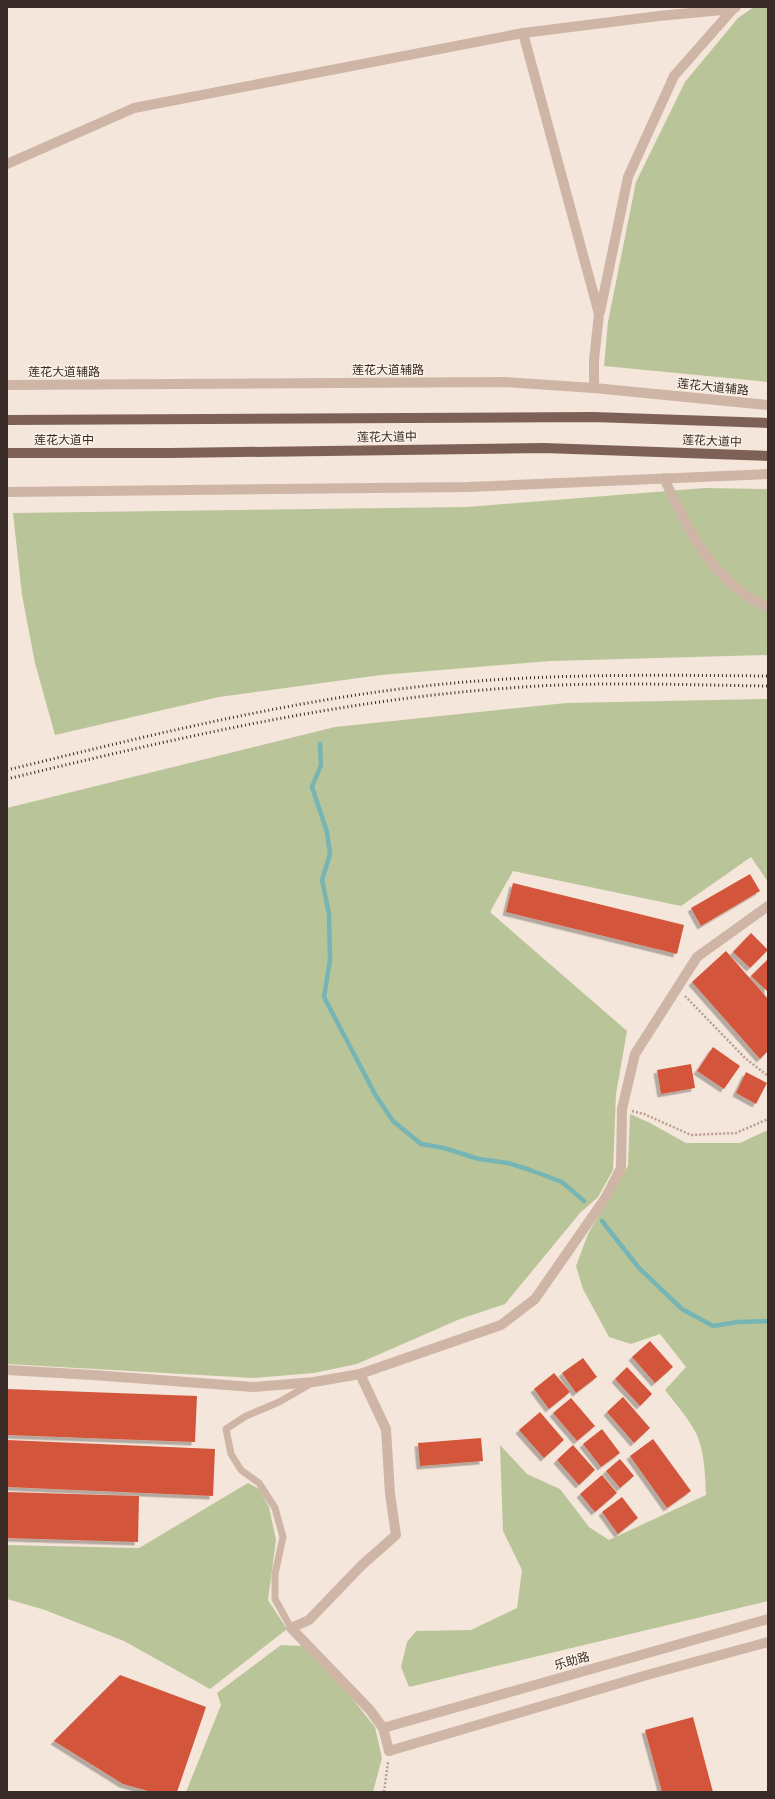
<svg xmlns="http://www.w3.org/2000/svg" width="775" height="1799" font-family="Helvetica,'Noto Sans SC',sans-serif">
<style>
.green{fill:#b9c599}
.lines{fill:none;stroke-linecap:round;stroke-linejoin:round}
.stream{stroke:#76b5b3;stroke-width:4.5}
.building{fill:#d3553a;filter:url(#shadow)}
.path{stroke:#ba9f8f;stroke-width:2.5;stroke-dasharray:2 2;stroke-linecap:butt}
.service{stroke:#ceb5a5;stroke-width:7}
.minor{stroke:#ceb5a5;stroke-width:10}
.tertiary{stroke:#ceb5a5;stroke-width:10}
.primary{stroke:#7d6156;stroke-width:10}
.rail{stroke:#392b27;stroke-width:3;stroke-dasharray:1 3;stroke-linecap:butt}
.labels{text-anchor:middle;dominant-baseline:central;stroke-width:3;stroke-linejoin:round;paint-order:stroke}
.street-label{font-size:12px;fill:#392b27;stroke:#fbf1e7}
</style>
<defs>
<filter id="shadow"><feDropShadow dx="-3.5" dy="3.5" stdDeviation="0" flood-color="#0004"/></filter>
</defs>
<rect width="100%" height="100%" fill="#f4e6da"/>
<!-- green -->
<path class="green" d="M754,7h14v375l-164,-16 4,-44 28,-140 49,-100 53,-64z
M705,488l63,1v166l-218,6 -169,14 -162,22 -164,38 -20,-72 -13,-68 -9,-82 454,-6z
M768,699v183l-17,-25 -70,49 -168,-35 -23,41 137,119 -11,63 -3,76 -15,27 -18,16 -75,91 -45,15 -103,45 -43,9 -61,5 -246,-14v-556l328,-81 231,-24z
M630,1114l20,9 36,20h54l28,-13v471l-359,86 -8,-20 6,-25 9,-11 55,-1 46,-22 5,-38 -19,-39 -3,-86 27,29 33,15 29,38 20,13 97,-45c-1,-20 -1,-43 -10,-62 -8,-15 -20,-29 -31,-43l21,-23 -26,-33 -29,10 -22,-7 -26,-48 -7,-23 12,-32 40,-68z
M248,1483l11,6 10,18 7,33 -8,60 19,29 -77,60 -86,-48 -79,-31 -38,-11v-54l132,3z
M281,1645l21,1 40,40 33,41 7,31 -9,34h-187l35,-87 -4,-12z"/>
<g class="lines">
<!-- stream -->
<path class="stream" d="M320,744l1,21 -9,22 15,45 3,22 -8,26 7,34 1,46 -6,37 52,99 17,25 28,23 23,4 35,11 29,4 22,7 32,12 22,19
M602,1221l37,47 43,41 31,17 25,-4 30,-1"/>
</g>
<!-- building -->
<path class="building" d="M750,874l10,17 -59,35 -10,-18z
M513,883l171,42 -7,29 -171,-42z
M751,933l17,17 -18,18 -17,-16z
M726,951l42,48v52l-8,8 -68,-77z
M768,959v33l-17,-16z
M713,1047l27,19 -16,23 -27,-18z
M691,1064l4,24 -34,6 -4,-24z
M746,1072l21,11 -11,21 -20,-11z
M650,1341l23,26 -18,16 -23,-26z
M583,1358l14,19 -21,16 -14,-20z
M627,1367l25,27 -12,12 -25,-27z
M554,1373l16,19 -21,17 -15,-20z
M7,1389l190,7 -2,46 -188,-7z
M623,1397l27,31 -16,15 -27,-31z
M571,1398l24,28 -18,15 -24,-28z
M540,1412l24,28 -20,18 -25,-28z
M602,1429l18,24 -19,14 -18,-23z
M481,1438l2,23 -63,5 -2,-23z
M653,1439l38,52 -24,17 -37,-52z
M7,1440l208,9 -2,47 -206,-9z
M573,1445l22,25 -16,15 -22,-25z
M620,1459l14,17 -14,12 -14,-17z
M602,1475l15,18 -22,19 -15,-18z
M7,1492l132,4 -1,46 -131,-4z
M622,1497l16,21 -20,16 -16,-22z
M120,1675l86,32 -29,85h-25l-29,-8 -69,-43z
M693,1717l20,75h-51l-17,-62z"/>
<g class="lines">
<!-- path -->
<path class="path" d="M685,996l60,62 23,18
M632,1111l12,3 47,21 45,-2 32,-14
M384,1792l4,-30"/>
<!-- service -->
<path class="service" d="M291,1628l-16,-29v-25l8,-37 -8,-29 -16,-25 -18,-13 -10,-16 -5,-25 20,-13 33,-14 33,-19"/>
<!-- minor -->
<path class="minor" d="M523,33l76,281 -5,46v28
M7,164l127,-56 389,-75 136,-17 74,-7 3,-2
M600,312l28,-135 46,-101 59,-67
M7,1370l86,5 160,12 61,-5 46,-8
M389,1751l-6,-23 -13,-18 -79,-82 18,-8 53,-55 34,-30 -6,-41 -4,-65 -26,-55 141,-49 34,-26 71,-102 15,-29 1,-59 13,-55 62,-97 71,-51"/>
<!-- tertiary -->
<path class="tertiary" d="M7,385l498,-3 89,6 174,17
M664,478c23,50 50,107 104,129
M7,492l462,-5 299,-13
M383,1728l385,-109
M389,1751l265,-78 114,-31"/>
<!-- primary -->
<path class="primary" d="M7,420l586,-3 175,6
M7,453h163l374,-5 224,8"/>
<!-- rail -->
<path class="rail" d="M7,770c136,-33 271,-67 409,-83 117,-14 234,-12 352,-11
M7,779c166,-40 331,-79 502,-91 86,-7 173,-3 259,-2"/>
</g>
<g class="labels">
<!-- street labels -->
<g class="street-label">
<text x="388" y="370">莲花大道辅路</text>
<text x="64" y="372">莲花大道辅路</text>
<text transform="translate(713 387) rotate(6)">莲花大道辅路</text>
<text transform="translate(387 437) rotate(-1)">莲花大道中</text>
<text x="64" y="440">莲花大道中</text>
<text transform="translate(712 441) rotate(2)">莲花大道中</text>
<text transform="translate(572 1661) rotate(-16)">乐助路</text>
</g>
</g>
<!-- border -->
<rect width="775" height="1799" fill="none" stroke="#392b27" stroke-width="16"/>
</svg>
